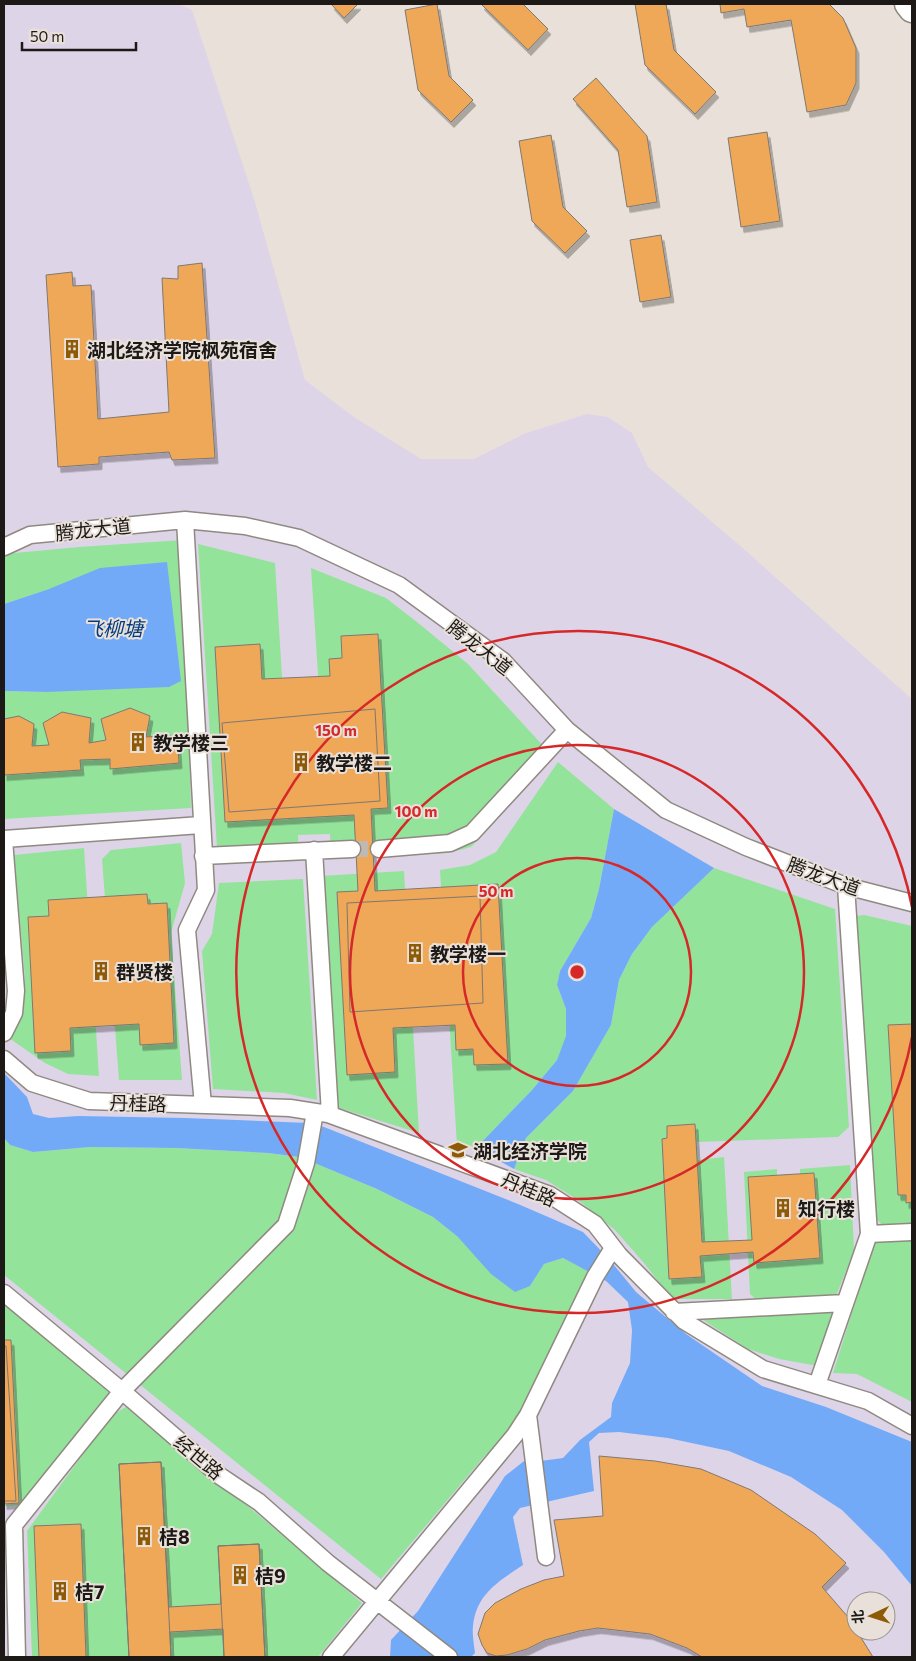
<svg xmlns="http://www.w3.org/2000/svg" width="916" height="1661" font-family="Commissioner,'Noto Sans SC',sans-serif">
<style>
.education{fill:#ded4e8;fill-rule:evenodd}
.green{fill:#94e39b}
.water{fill:#73aaf7}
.building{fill:#efa759;stroke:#7f7870;filter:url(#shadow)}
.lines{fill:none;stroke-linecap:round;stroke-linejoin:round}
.street-tunnel{stroke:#c0b9b2;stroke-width:16;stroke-dasharray:16 8;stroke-linecap:butt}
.street-casing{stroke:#908981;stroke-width:19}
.primary-casing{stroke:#908981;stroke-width:29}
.street{stroke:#fff;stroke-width:16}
.primary{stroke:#fff;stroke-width:26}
.ring{fill:none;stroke:#d62828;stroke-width:2.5}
.labels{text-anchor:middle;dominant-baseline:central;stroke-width:4;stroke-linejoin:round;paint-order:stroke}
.poi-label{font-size:19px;font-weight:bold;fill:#1c1917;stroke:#e9e1d9;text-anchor:start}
.street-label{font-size:19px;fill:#1c1917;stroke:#e9e1d9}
.water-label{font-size:20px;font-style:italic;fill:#033b7e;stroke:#e9e1d9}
.centre{fill:#d62828;stroke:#e9e1d9;stroke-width:2.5}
.ring-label{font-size:15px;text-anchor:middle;font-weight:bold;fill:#d62828;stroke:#e9e1d9;stroke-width:4;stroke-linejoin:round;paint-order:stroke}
</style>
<defs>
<filter id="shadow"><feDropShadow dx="3" dy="5.5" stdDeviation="0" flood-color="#0004"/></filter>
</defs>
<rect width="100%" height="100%" fill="#e9e1d9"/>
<!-- education -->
<path class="education" d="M4,4h175l13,6 63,192 50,178 49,37 67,42h53l52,-26 61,-19 21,3 24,16 16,34 97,83 167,149v958h-908zM856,1601h30v30h-30z"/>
<!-- green -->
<path class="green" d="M182,540l9,268 -187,11v-128l42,1 3,-103 -45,15v-50l75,-7z
M198,544l77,19 9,146 36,-4 -9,-137 75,30 31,24 51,42 78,85 -52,74 -23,24 -23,6 -117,6 -1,-25 -32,1 1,26 -81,3z
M558,762l56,47 -15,80 -8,29 -31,53 -3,14 9,24 1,27 -10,24 -25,30 -56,58 -19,-2 -17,-276 30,-5 26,-13z
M181,843l4,40 -14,50 11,147h-63l-17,-221 9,-9z
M84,848l15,228 -31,-2 -23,-11 -39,-27 12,-24 7,-34 -11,-123z
M714,868l121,41 14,218 -11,10 -141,5 1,18 26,-3 8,142h-60l-28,-36 -29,-33 -37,-30 -32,-20 -32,-11 12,-31 47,-47 38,-66 8,-45 13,-26 20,-27z
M404,871l15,262 -83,-26 -16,-231z
M303,879l14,221 -33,-7 -71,-4 -11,-138 10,-17 7,-51z
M864,915l48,11v297l-30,2 -6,-7 -3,-10 -17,-292z
M4,1138l6,7 23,7 57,-5 86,1 92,5 32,4 77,32 56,28 25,20 72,49 14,-22 19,-6 25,13 -77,158 -29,30 -101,120 -377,-304z
M850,1165l4,86 -18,45 -79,4 -7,-6 -6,-122 33,-3v6l23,-1v-5z
M912,1240v162l-55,-28 -24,-1 41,-131z
M4,1305l106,86 -89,114 -17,1z
M837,1310l-19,56 -39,-7 -31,-10 -51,-33z
M129,1405l233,198 -44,54h-286l-5,-126 84,-115z"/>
<!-- water -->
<path class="water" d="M167,562l14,119 -12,6 -123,5 -42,-1v-87l45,-15 51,-21z
M614,809l100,59 -62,59 -20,27 -13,26 -8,45 -38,66 -47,47 -12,31 -38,-21 56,-58 25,-30 9,-24v-27l-9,-24 3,-14 31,-53 8,-29z
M4,1073l23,24 6,17 16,4 29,-2 107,2 124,5 15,4 194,77 65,28 26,27 27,33 50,42 76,52 64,21 86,35v144l-28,-34 -42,-42 -51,-33 -62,-26 -61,-13 -49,-6 -20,1 -10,9 5,49 -74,17 -7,9 10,48c-24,16 -47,29 -50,61 -1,8 1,19 2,27l-4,4h-81l1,-17 27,-29 87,-135 19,-15 9,1 30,-4 17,-18 31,-23 1,-14 18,-40 2,-33 -4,-28 -22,-21 -43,-23 -19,6 -14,22 -15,6 -24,-18 -33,-37 -25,-20 -56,-28 -77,-32 -32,-4 -92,-5 -86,-1 -57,5 -23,-7 -6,-7z"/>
<!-- building -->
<path class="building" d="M331,4h27l-14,14z
M437,4l12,72 24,24 -22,22 -33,-32 -13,-80z
M481,4h42l25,25 -20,21z
M635,4h31l8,46 42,42 -21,22 -50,-49z
M720,4h109l14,14 13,30v35l-10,22 -39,7 -16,-92 -44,7 -3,-18 -23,4z
M596,78l51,58 10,66 -30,5 -9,-57 -45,-51z
M767,132l13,89 -39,6 -13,-89z
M551,135l12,72 24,24 -22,22 -33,-32 -13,-80z
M661,235l10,62 -31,5 -10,-62z
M202,263l13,195 -43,2 -3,-8 -70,5v7l-41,3 -12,-192 26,-3 1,14 18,-1 7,134 71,-7 -7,-134 16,1v-13z
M378,634l10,174 -17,1 4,82 123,-7 10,180 -34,1 -1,-16 -17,1 -1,-25 -62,3 2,44 -48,3 -10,-183 21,-1 -4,-76 -129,7 -10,-175 45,-3 2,35 68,-3 -1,-17 13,-1 -1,-22z
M130,708l20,8 -4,21 31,-2 2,28 -69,6v-10l-30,1 1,10 -77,5v-56l15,-3 15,8 -2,22 17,-1 -6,-22 19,-11 29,6 -2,25 17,-3 -5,-21z
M375,709l5,92 -151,11 -7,-89z
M147,894l1,10 19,-1 7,140 -34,2 -1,-21 -69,4 1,23 -36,2 -7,-136 21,-1 -1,-16z
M480,896l3,107 -133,9 -3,-109z
M912,1024v178l-6,1v-8h-8l-10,-170z
M695,1124l7,118 50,-2 -4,-63 66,-4 6,85 -66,5 -1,-11 -53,4 2,21 -33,2 -7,-140 5,-1v-12z
M4,1340h7l8,163 -15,1z
M4,1346h2l10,155h-12z
M599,1456l56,5 46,8 50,21 64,44 31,29 -24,24 26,30 25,40h-171l-15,-9 -37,-14 -52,-6 -19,3 -34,9 -18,9 -20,6 -11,1 -9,-3 -5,-8 -4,-11 7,-21 10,-10 26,-14 23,-9 20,-4 -10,-56 49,-4z
M161,1462l8,145 52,-3 -3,-58 41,-2 6,113h-41l-1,-28 -53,3 1,25h-42l-10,-193z
M161,1462l10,195h-42l-10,-193z
M81,1524l5,133h-47l-5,-131z
M259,1544l6,113h-41l-6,-111z"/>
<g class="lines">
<!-- street-tunnel -->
<path class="street-tunnel" d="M352,849h27"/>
<!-- street casing -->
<g class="street-casing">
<path id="street" d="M185,520l21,370 -19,40 16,175
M4,547l26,-12 155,-15 60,6 54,12 100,47 104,76 64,69 99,80 80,37 100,39 66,17
M4,839l197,-14
M4,840l12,151 -2,22 -10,20
M379,849l71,-6 22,-10 95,-103
M314,850l16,264
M203,856l149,-7
M4,1059l28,24 57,18 201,7 38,6 222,81 45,29 24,31 65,66 79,48 105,32 44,25
M869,1234l43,-2
M4,1293l118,98 98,85 39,26 69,61 121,94
M674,1312l171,-9
M817,1385l52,-151 -23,-348
M528,1415l18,142
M17,1657l-3,-132 108,-134 164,-166 20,-62 9,-51
M331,1657l184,-222 13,-20 67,-138 18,-29"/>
</g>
<!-- primary casing -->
<g class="primary-casing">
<path id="primary" d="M908,4l4,5"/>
</g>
<!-- street -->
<use href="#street" class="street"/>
<!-- primary -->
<use href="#primary" class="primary"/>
</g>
<!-- distance rings -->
<g class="ring">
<circle cx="577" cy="972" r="114"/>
<circle cx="577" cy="972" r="227"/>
<path d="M912 1037A341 341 0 1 1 912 907"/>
</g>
<!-- icons -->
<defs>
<g id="building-bare" transform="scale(1.5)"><path d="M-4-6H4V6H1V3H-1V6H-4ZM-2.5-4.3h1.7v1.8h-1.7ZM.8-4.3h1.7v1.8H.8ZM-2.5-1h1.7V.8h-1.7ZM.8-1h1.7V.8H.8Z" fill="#8e5a08" stroke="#e9e1d9" stroke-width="2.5" paint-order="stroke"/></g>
<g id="university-bare" transform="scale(1.5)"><path d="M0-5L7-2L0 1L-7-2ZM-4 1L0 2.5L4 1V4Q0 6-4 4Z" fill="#8e5a08" stroke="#e9e1d9" stroke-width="2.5" paint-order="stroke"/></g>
</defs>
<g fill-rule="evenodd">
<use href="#building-bare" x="72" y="349"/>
<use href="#building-bare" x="138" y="742"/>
<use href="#building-bare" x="301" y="762"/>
<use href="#building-bare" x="415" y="953"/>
<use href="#building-bare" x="101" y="971"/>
<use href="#university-bare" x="458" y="1150"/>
<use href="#building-bare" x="783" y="1208"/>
<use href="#building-bare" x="144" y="1536"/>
<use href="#building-bare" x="240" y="1575"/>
<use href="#building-bare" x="60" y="1591"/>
</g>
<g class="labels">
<!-- poi labels -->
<g class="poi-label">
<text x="87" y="349">湖北经济学院枫苑宿舍</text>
<text x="153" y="742">教学楼三</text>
<text x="316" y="762">教学楼二</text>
<text x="430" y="953">教学楼一</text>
<text x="116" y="971">群贤楼</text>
<text x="473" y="1150">湖北经济学院</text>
<text x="798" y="1208">知行楼</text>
<text x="159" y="1536">桔8</text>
<text x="255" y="1575">桔9</text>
<text x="75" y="1591">桔7</text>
</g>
<!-- street labels -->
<g class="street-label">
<text transform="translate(93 529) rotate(-6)">腾龙大道</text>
<text transform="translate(480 647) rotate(38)">腾龙大道</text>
<text transform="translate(824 876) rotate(20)">腾龙大道</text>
<text transform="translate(138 1103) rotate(2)">丹桂路</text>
<text transform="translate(529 1189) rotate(23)">丹桂路</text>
<text transform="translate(199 1457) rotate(40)">经世路</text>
</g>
<!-- water labels -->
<g class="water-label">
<text x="113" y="628">飞柳塘</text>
</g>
</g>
<circle cx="577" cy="972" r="8" class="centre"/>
<g class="ring-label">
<text x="336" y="736">150 m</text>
<text x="416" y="817">100 m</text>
<text x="496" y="897">50 m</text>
</g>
<!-- border -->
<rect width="916" height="1661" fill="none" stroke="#1c1917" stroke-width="10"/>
<!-- north arrow -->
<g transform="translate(871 1616) rotate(266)"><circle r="24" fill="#e9e1d9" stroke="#97918b"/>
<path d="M0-4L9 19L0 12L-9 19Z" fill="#8e5a08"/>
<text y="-8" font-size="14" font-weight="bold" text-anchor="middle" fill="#1c1917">北</text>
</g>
<!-- scale -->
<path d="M22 42v8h114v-8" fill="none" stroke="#1c1917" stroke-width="2.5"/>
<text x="30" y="42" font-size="15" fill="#1c1917" stroke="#e9e1d9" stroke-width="4" paint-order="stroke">50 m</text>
</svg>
